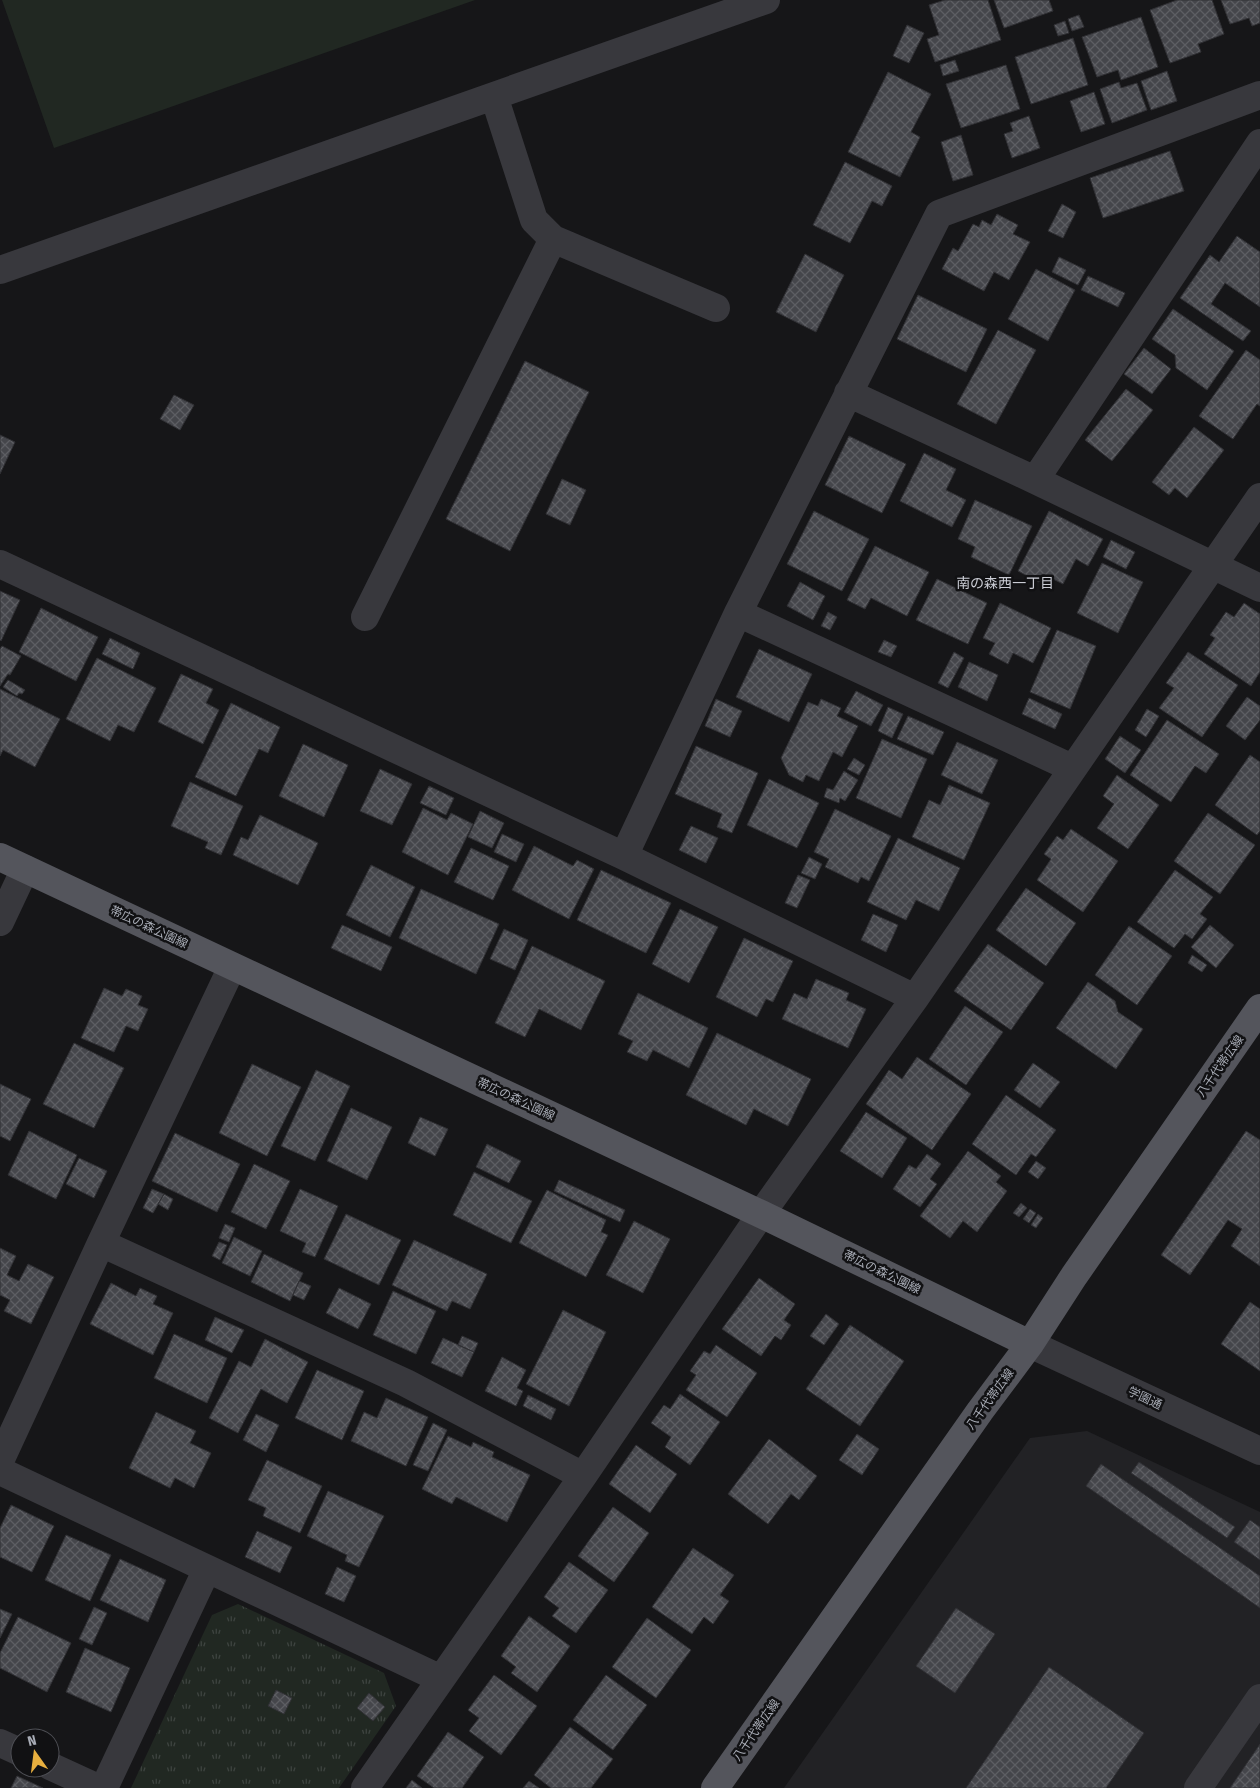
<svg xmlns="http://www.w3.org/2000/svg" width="1260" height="1788" font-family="'Fira Sans Condensed','Noto Sans JP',sans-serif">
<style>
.built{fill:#222225}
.grass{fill:#212822}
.park{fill:url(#park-tufts)}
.building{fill:url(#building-cross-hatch);stroke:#303034}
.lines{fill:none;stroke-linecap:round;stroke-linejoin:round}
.minor{stroke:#38383d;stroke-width:28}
.major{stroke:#54555c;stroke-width:28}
.labels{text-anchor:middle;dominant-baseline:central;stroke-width:5;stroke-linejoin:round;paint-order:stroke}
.street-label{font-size:12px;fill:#a9adb7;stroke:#111113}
.neighbourhood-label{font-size:14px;fill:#caccd4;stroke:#111113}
</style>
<defs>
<pattern id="park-tufts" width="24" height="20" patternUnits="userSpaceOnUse" patternTransform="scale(1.25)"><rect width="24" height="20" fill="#212822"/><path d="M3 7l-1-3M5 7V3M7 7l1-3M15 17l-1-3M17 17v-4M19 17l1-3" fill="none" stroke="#3e4440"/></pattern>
<pattern id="building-cross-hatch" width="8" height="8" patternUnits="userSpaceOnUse" patternTransform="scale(1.25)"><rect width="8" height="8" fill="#45464b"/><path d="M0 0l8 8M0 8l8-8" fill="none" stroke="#5d5e63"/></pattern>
</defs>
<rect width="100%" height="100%" fill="#161618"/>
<!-- built -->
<path class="built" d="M1087,1431l173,81v276h-476l246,-350z"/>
<!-- grass -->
<path class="grass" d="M2,0h473l-421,148z"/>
<!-- park -->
<path class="park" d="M238,1604l146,69 12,33 -57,82h-208l81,-173z"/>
<!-- building -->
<path class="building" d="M945,0h43l13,40 -66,22 -8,-23 12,-4 -10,-30z
M994,0h55l4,11 -49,17z
M1177,0h35l12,34 -26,10 3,8 -31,11 -20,-53z
M1221,0h39v23l-8,3 -3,-8 -19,6z
M1079,15l5,12 -12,4 -4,-12z
M1141,17l17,50 -37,13 -3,-10 -21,7 -15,-40z
M1065,21l4,12 -11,3 -4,-11z
M907,25l17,8 -15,30 -16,-7z
M1073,38l15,47 -57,19 -16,-47z
M955,60l4,11 -16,5 -3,-11z
M1006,65l14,44 -59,19 -15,-44z
M1167,71l10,30 -26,9 -10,-29z
M888,72l43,22 -20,38 9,5 -20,40 -52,-25z
M1119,82l2,6 16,-5 10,27 -35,13 -12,-34z
M1094,92l11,32 -24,8 -11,-31z
M1029,116l11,32 -28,10 -8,-24 9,-3 -3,-8z
M961,135l12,40 -20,6 -12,-39z
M1170,151l14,40 -81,27 -13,-40z
M845,162l47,24 -10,20 -10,-5 -22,42 -37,-18z
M1062,204l14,8 -13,26 -15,-7z
M997,214l21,11 -5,9 17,8 -21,38 -15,-8 -10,19 -42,-22 11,-21 5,3 15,-27 6,3 3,-7 9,5z
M1237,236l23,16v55l-35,-24 -14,21 40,27 -8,10 -63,-43 30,-43 9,7z
M805,254l39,21 -28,57 -40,-20z
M1059,257l27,13 -8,15 -26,-13z
M1036,269l39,21 -27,51 -40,-22z
M1088,276l37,17 -7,14 -37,-17z
M918,295l69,34 -21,43 -69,-33z
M1173,309l61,42 -27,39 -31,-22 -1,-13 -23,-16z
M998,330l38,20 -40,74 -39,-20z
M1144,348l27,21 -19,25 -28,-20z
M1246,350l14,10v46l-3,-2 -24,35 -34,-23z
M525,361l64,31 -79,159 -64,-32z
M1126,389l27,21 -41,51 -27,-21z
M174,395l20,10 -14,25 -20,-11z
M1194,427l30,23 -37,48 -12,-10 -6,7 -17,-13z
M0,435l15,7 -15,32z
M849,436l57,28 -24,49 -57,-28z
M924,453l32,16 -10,21 20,10 -14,27 -52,-26z
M562,479l24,11 -16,35 -24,-11z
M975,500l57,26 -23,49 -38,-18 4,-10 -17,-8z
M814,511l55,28 -27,52 -55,-27z
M1049,511l54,28 -15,27 -12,-7 -13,25 -20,-10 -4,8 -21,-11z
M1111,540l24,12 -9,17 -23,-12z
M875,546l54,26 -22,44 -36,-18 -6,11 -18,-9z
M1102,563l41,19 -25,51 -41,-20z
M937,579l50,24 -19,41 -52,-24z
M800,582l25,14 -12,24 -26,-14z
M0,591l20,9 -19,41 -1,-1z
M1000,603l51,25 -18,35 -20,-10 -5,11 -19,-10 6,-11 -12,-5z
M1244,603l16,11v58l-9,14 -47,-32 11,-16 -5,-3 16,-23 8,5z
M41,608l57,29 -22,44 -57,-29z
M828,612l9,5 -7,13 -9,-4z
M1057,630l39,16 -26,63 -40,-17z
M110,638l30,15 -7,16 -31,-15z
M884,640l13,6 -6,11 -13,-5z
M2,646l19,10 -11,19 -2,-1 -8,12v-37z
M759,649l53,25 -23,48 -53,-25z
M954,652l10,6 -16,30 -10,-5z
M1188,652l50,33 -36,52 -43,-29 15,-20 -8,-5z
M97,658l59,30 -22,44 -16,-7 -8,16 -44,-22z
M969,662l29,13 -11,26 -29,-14z
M181,674l32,15 -7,14 13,7 -16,34 -45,-22z
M8,680l17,10 -3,4 -3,-1 -2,3 -14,-9z
M0,689l60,30 -25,48 -32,-17 -3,6z
M856,691l27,14 -12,21 -27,-14z
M1247,697l13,9v14l-15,20 -19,-14z
M1029,698l33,16 -7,15 -33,-15z
M716,699l26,12 -12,26 -25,-11z
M821,699l20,9 -4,8 21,10 -16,31 -9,-5 -14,29 -13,-6 -3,7 -14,-7 -8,-17 27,-56 10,4z
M231,703l49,24 -12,26 -9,-4 -23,47 -41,-19z
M888,707l15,7 -11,24 -14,-7z
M1147,709l12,7 -13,21 -11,-7z
M908,716l36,16 -11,23 -36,-16z
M1167,720l52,34 -13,19 -11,-7 -24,36 -41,-27z
M1120,736l21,14 -16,23 -20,-14z
M882,739l45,20 -26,59 -45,-20z
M957,742l41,18 -16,34 -41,-19z
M303,744l45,21 -24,52 -45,-21z
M696,746l62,27 -26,60 -15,-6 5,-13 -47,-20z
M1250,755l10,7v69l-3,4 -42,-30z
M854,758l11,7 -6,10 -12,-6z
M380,769l32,15 -20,41 -32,-14z
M844,771l14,9 -13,21 -5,-3 -1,5 -15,-6 3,-9 6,2z
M1117,775l42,30 -31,44 -31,-21 17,-24 -11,-8z
M769,779l50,24 -22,45 -50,-23z
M190,782l53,24 -22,49 -16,-7 3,-6 -37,-16z
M949,785l41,18 -26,57 -52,-23 17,-37 11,5z
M429,786l25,12 -8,17 -26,-12z
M423,808l24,12 4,-7 22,11 -25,51 -46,-23z
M835,809l56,27 -22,45 -8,-4 -3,6 -33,-16 4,-8 -15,-7z
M480,811l24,12 -12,25 -24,-11z
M1208,813l47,32 -35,49 -46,-33z
M260,815l58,28 -20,42 -65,-30 8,-18 7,3z
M691,826l27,12 -12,25 -27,-13z
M1071,829l47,32 -35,51 -46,-32 14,-21 -7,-5 13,-18 6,4z
M502,834l22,10 -8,18 -22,-10z
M898,838l62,30 -21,43 -23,-11 -10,20 -39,-18z
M534,846l39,20 4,-6 17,9 -25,50 -57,-29z
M471,848l38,18 -16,34 -39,-18z
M809,857l13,7 -7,15 -14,-6z
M371,865l44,22 -25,50 -44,-22z
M601,870l70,33 -25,50 -69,-33z
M1175,870l38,27 -13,17 7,5 -15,20 -7,-5 -11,14 -37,-26z
M798,875l12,5 -13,28 -12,-5z
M1026,888l50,35 -30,43 -50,-36z
M421,889l78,35 -23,50 -77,-36z
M680,909l38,18 -29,56 -37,-19z
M873,914l25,11 -12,27 -25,-12z
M342,925l50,22 -11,24 -50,-23z
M1210,925l24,20 -18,23 -25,-21z
M1129,926l43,30 -35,49 -42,-30z
M504,929l24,11 -13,30 -25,-11z
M744,938l49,23 -20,41 -7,-3 -9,18 -41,-20z
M988,944l56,39 -33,47 -57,-39z
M532,946l73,35 -24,49 -42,-21 -14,28 -30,-14z
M1192,955l15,10 -5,7 -14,-9z
M816,979l33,14 -3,7 20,9 -18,39 -66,-29 12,-26 13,6z
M1088,982l27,19 3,11 25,17 -27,40 -60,-41z
M104,988l18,8 4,-7 16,7 -4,9 10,4 -10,22 -12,-5 -12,26 -33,-14z
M638,993l70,35 -19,40 -36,-18 -6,11 -20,-9 6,-11 -15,-7z
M965,1006l38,26 -37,53 -37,-26z
M717,1033l94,46 -23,47 -34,-17 -8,16 -60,-30z
M74,1043l50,25 -30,60 -51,-24z
M917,1057l54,37 -39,56 -66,-46 23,-34 13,9z
M1033,1063l27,19 -20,26 -26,-18z
M252,1064l49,23 -34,69 -48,-23z
M316,1070l34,16 -35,75 -34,-15z
M0,1084l31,15 -21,42 -10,-5z
M1006,1095l50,35 -20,27 -5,-3 -15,21 -44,-31z
M351,1108l41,19 -25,53 -40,-19z
M866,1112l41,26 -25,40 -42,-27z
M420,1117l28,12 -13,27 -27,-13z
M29,1131l48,24 -21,44 -48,-24z
M1246,1131l14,9v126l-29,-20 11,-17 -14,-9 -38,55 -29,-20z
M175,1133l65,31 -23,48 -65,-31z
M487,1144l34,17 -12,22 -33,-16z
M968,1151l33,25 -5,6 11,9 -30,41 -14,-11 -13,17 -30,-22z
M927,1154l14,10 -11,15 7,5 -17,23 -27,-18 16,-24 7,4z
M79,1158l28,13 -13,27 -28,-14z
M1036,1161l10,7 -8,11 -10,-7z
M254,1164l36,17 -24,48 -35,-17z
M474,1172l58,29 -21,42 -58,-28z
M559,1180l66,30 -5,12 -66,-31z
M152,1189l12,5 -11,19 -10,-5z
M300,1189l38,17 -23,51 -13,-5 4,-9 -26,-12z
M547,1190l59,30 -5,12 7,3 -22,42 -67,-34z
M164,1194l9,5 -5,11 -10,-6z
M1021,1203l6,5 -8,9 -6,-4z
M1030,1209l6,4 -7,10 -6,-4z
M346,1214l55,26 -22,45 -55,-26z
M1038,1214l5,4 -7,10 -5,-3z
M634,1221l36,18 -27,54 -37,-18z
M225,1224l10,4 -6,14 -10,-4z
M234,1237l28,14 -12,25 -28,-13z
M414,1240l73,34 -17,35 -18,-8 -5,10 -55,-26z
M219,1242l8,3 -7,15 -8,-4z
M0,1248l16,8 -9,19 12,6 9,-17 26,13 -23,47 -27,-13 6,-11 -10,-5z
M264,1254l39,19 -13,28 -39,-19z
M759,1278l36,26 -11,16 7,5 -10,15 -6,-4 -14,20 -39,-27z
M299,1281l12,5 -7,14 -11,-5z
M111,1283l25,13 4,-8 17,8 -4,8 20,9 -20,42 -63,-31z
M339,1288l32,16 -13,25 -32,-16z
M393,1291l43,20 -20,43 -43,-19z
M1250,1302l10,7v62l-39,-27z
M563,1310l43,22 -37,74 -43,-22z
M826,1314l13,10 -15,21 -14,-9z
M215,1317l29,13 -12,23 -27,-13z
M850,1325l54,36 -44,65 -54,-37z
M174,1334l53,24 -20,45 -53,-25z
M462,1336l16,7 -4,9 -16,-7z
M443,1338l31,14 -12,25 -31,-14z
M265,1339l43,23 -21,41 -26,-14 -23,44 -29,-15 30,-57 12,6z
M716,1345l41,28 -30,44 -41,-27 10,-15 -6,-4 14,-20 6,3z
M502,1357l24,13 -9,18 6,3 -7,15 -31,-15z
M317,1370l47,21 -22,49 -47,-22z
M680,1394l40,28 -30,43 -25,-18 6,-10 -20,-14 13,-18 6,4z
M528,1395l28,14 -5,11 -28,-14z
M386,1398l42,19 -22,49 -55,-25 13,-29 13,6z
M156,1412l40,19 -6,12 21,10 -17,35 -19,-10 -5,10 -41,-20z
M256,1414l23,11 -13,27 -23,-12z
M433,1423l14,7 -19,41 -15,-6z
M857,1434l22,15 -17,26 -23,-15z
M448,1436l23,11 2,-5 21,10 -2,5 38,18 -23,47 -51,-25 -4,7 -30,-15z
M769,1439l48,37 -18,24 -8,-6 -23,30 -40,-30z
M636,1445l41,29 -27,39 -41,-29z
M267,1460l55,26 -22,47 -37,-17 3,-8 -18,-8z
M1139,1462l96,65 -8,11 -96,-65z
M1101,1464l159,112v32l-174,-122z
M328,1491l56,25 -25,51 -14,-6 2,-6 -40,-19z
M11,1505l43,21 -22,46 -32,-15v-29z
M613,1507l36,26 -35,49 -36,-26z
M1250,1520l10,7v33l-26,-18z
M257,1531l35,16 -12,26 -35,-16z
M66,1535l45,20 -21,46 -45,-21z
M693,1548l41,27 -14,20 9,6 -16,23 -9,-7 -12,17 -40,-27z
M120,1559l46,21 -18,42 -48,-22z
M569,1562l39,28 -32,43 -24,-17 7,-8 -15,-11z
M337,1567l19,9 -12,26 -19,-8z
M94,1607l13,6 -15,32 -13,-6z
M956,1608l39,26 -40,59 -39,-27z
M0,1609l12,5 -12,24z
M529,1616l41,30 -33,46 -26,-19 5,-6 -15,-11z
M18,1617l53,26 -24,49 -47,-24v-15z
M647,1618l44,32 -35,48 -44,-31z
M85,1648l45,20 -19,44 -45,-20z
M1049,1667l95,66 -38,55h-140z
M494,1675l43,31 -36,49 -32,-24 10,-13 -11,-8z
M606,1675l41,30 -34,45 -40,-30z
M276,1690l16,8 -8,16 -16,-8z
M369,1693l16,14 -12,14 -16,-13z
M570,1727l43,32 -22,29h-40l-17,-13z
M448,1732l36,25 -22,31h-28l-17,-12z
M1260,1744v44h-30z
M17,1776l26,12h-32z
M412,1780l10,8h-16z
M529,1781l10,7h-16z"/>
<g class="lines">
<!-- minor -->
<path class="minor" d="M494,96l40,124 19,19 163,69
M0,270l766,-270
M848,393l187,87 225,108
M1035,480l225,-337
M0,564l624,292 291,142
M738,613l334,155
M365,617l188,-378
M624,856l114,-243 201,-399 321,-119
M0,922l25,-53
M101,1243l305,140 177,93
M1030,1344l230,107
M0,1461l101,-218 131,-276
M0,1471l441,208
M0,1743l20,9
M50,1766l48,22
M104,1788l103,-219
M365,1788l218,-312 178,-262 154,-216 345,-501
M1198,1788l62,-90"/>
<!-- major -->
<path class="major" d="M0,857l761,357 269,130
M715,1788l265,-377 50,-67 44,-68 186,-268"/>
</g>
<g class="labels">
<!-- street labels -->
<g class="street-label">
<text transform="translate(149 927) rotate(25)">帯広の森公園線</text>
<text transform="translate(1220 1066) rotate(-55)">八千代帯広線</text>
<text transform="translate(516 1099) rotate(25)">帯広の森公園線</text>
<text transform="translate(882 1272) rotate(26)">帯広の森公園線</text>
<text transform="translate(1145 1398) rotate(25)">学園通</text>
<text transform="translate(990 1399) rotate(-54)">八千代帯広線</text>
<text transform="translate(756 1730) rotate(-55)">八千代帯広線</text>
</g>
<!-- neighbourhood labels -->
<g class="neighbourhood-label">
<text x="1005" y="583">南の森西一丁目</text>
</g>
</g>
<!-- north arrow -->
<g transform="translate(35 1753) rotate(346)"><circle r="24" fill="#111113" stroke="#4e4f55"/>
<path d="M0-4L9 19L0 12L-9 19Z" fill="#e8af3f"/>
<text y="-8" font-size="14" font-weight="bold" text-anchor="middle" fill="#a9adb7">N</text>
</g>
</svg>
